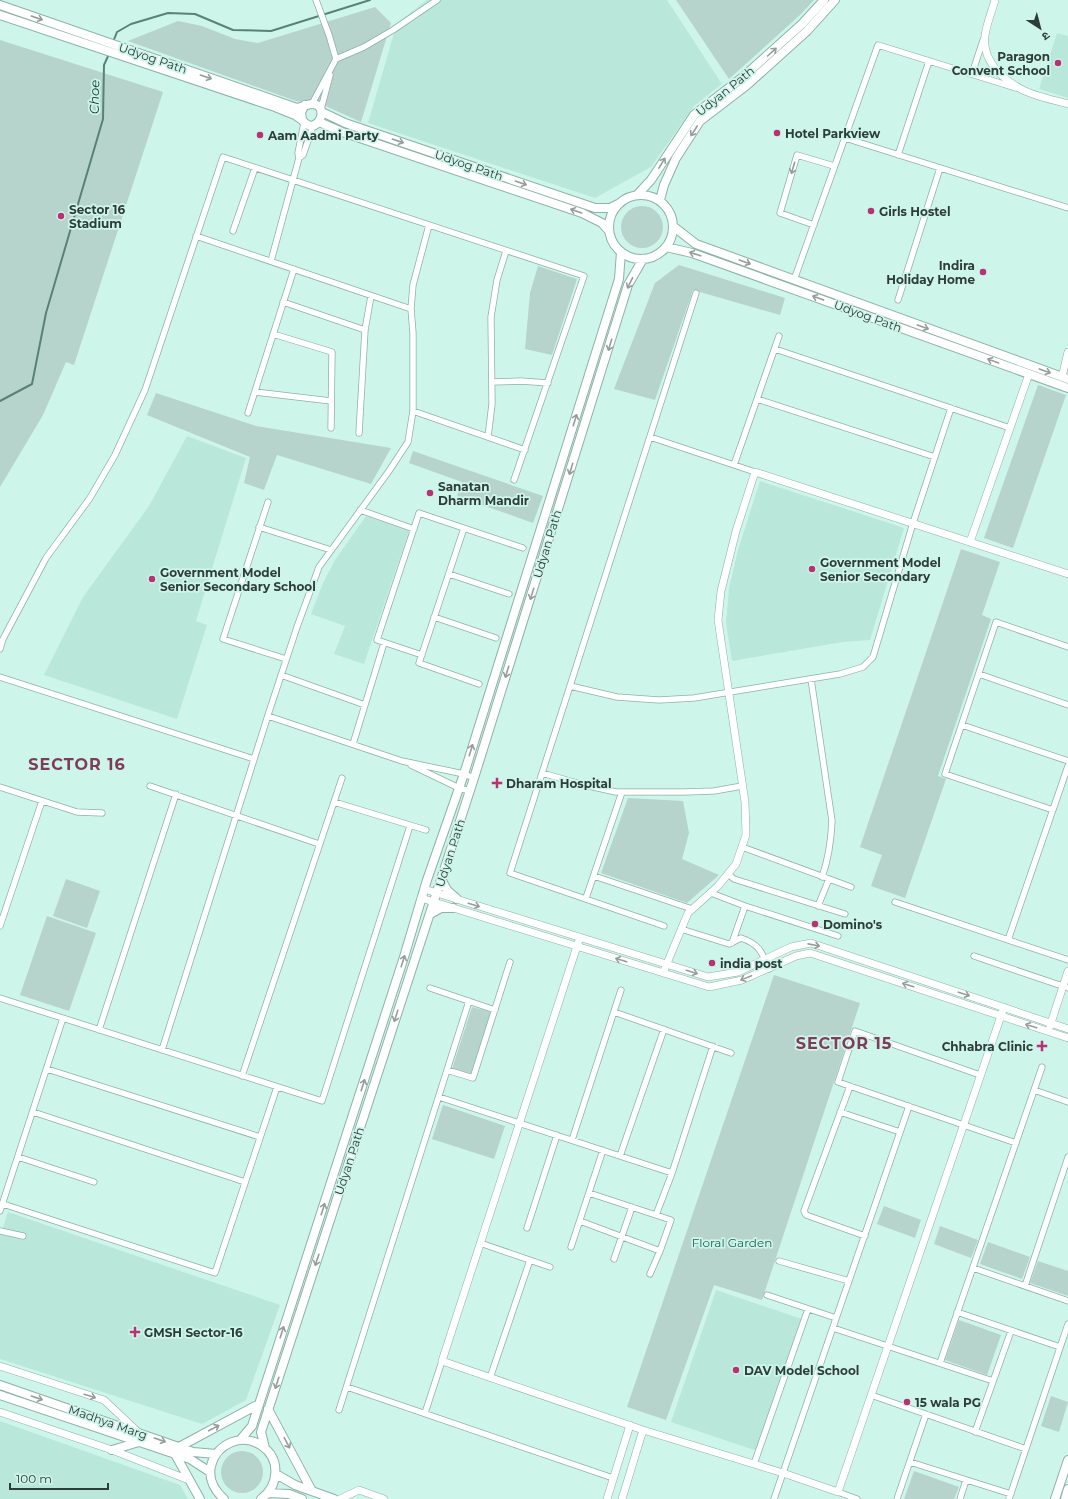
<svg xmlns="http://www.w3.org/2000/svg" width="1068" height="1499" font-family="Montserrat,'Noto Sans Devanagari',sans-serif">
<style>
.built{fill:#b9e8db}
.green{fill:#b6d4cb}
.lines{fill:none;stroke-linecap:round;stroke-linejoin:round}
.stream{stroke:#598277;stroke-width:2}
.minor-casing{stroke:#8db2a7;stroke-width:7}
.tertiary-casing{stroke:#8db2a7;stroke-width:8}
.secondary-casing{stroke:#8db2a7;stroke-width:10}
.minor{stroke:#fff;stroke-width:5.5}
.tertiary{stroke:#fff;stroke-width:7}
.secondary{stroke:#fff;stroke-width:8}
.oneway{stroke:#969e9c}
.poi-dot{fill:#b83173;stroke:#cef5e9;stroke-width:1.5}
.labels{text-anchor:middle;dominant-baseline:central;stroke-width:3.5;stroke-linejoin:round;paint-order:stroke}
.poi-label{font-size:12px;font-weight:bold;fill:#2e3d39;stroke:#cef5e9;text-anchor:start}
.street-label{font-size:12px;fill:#2e3d39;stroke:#cef5e9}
.park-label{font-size:12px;fill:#226455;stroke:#cef5e9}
.water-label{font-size:13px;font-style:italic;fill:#0c3c31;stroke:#cef5e9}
.district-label{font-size:16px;font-weight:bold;letter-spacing:1px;fill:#7f3b58;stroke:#cef5e9}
</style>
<rect width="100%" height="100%" fill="#cef5e9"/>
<!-- built -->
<path class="built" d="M427,0h240l55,84 -28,22 -43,61 -56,31 -227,-75 29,-100z
M1057,33l11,3v62l-29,-9z
M187,436l59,22 -50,163 11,4 -30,94 -133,-44 39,-78 66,-91z
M760,481l144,47 -34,112 -27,2 -111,19 -6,-39 3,-34 9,-38z
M366,516l43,15 -45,133 -30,-10 11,-28 -34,-12 12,-31 12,-23z
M8,1212l272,93 -34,95 -44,24 -202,-65v-123z
M716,1290l86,29 -45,132 -86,-29z
M0,1421l180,64 8,14h-188z"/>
<!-- green -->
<path class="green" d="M676,0h138l-14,15 -71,64z
M375,7l16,16 -30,99 -40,-18 -25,-3 -168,-60 50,-20 24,5 33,13 23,4z
M0,40l163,52 -89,273 -8,-3 -23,53 -43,72z
M621 227a21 21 0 1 1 42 0a21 21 0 1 1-42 0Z
M679,265l106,33 -5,17 -87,-25 -38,110 -41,-11 41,-106z
M538,266l39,13 -25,76 -27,-6 5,-56z
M1038,385l28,10 -53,153 -29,-10z
M156,393l100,33 135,22 -20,36 -94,-29 -13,35 -20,-7 6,-26 -103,-42z
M413,451l130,45 -10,27 -76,-27 5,-14 -53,-19z
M961,549l39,13 -18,53 9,4 -53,157 8,3 -41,119 -34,-12 11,-31 -22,-8z
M628,798l55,3 6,32 -7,26 37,16 -32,28 -86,-30z
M66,879l34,12 -13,37 -34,-12z
M47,916l49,17 -27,78 -49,-16z
M774,975l86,28 -98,297 -48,-15 -48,135 -39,-13z
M472,1007l19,5 -20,63 -19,-6z
M443,1105l62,21 -11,33 -62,-20z
M884,1206l37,14 -6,18 -38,-14z
M940,1226l38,14 -7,18 -37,-14z
M988,1242l42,15 -8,22 -42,-15z
M1038,1261l30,10v25l-38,-13z
M959,1320l42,15 -14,40 -42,-15z
M1051,1396l17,6 -9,30 -18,-6z
M221 1472a21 21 0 1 1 42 0a21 21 0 1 1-42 0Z
M914,1471l45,16 -5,12h-50z"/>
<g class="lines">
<!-- stream -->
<path class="stream" d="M113,42l4,-10 14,-8 37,-11 27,1 38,16 38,1 99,-31
M0,401l32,-17 14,-71 57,-194 1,-54 5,-11"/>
<!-- minor casing -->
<g class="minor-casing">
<path id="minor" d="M336,59l28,-12 29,-17 44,-30
M972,74l11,-34
M312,104l24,-45 -7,-24 -13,-35
M321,109l9,-34
M845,138l223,70
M898,155l31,-94
M299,158l4,-3 10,-29
M814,225l-34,-12 17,-58 37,11
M233,231l22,-63
M196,236l215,73
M271,261l28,-103 -1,-5 6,-30
M794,280l84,-235 138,43
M898,300l42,-132
M283,302l82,28
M273,334l59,18 -1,76
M775,349l235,79
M492,382l29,-1 27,2
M255,392l76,9
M757,399l178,58
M413,411l112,39
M248,413l46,-144
M359,433l6,-103 6,-34
M488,437l4,-33 -1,-87 6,-37 9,-29
M650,437l105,35
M734,465l45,-129
M268,502l-45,137 63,20
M360,510l54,19
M259,527l72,23
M464,528l-45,135 60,21
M449,574l60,20
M434,617l62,21
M0,649l3,-10 43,-81 44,-60 25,-43 30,-65 78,-233 361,119 -70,204
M422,655l-45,-15 42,-127 104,35
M979,674l89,31
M281,675l84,30
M0,677l254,82
M811,679l21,142c-1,20 -3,37 -10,56
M570,686l47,11 42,3 35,-2 146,-24 23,-7 10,-10 40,-134 38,-115
M268,716l134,45 62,13 10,4
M962,725l106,36
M353,744l31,-101
M411,765l48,23 11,3
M542,773l42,12 32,7h68l30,-1 28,-5
M150,786l169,58
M0,787l77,25 25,1
M334,802l92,28
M1053,810l-108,-36 51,-152 72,25
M742,847l109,40
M728,874l6,5 111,35
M594,876l98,33
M711,893l34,13 -13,37
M586,898l36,-106
M895,902l173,58
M745,906l93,30
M818,906l11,-27
M0,926l42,-125
M664,926l-154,-53 186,-580
M681,929l48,15 12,-6c18,6 21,14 28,31
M1008,940l60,-174
M974,956l94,32
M430,988l65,22
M0,998l322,103 88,-275
M614,1012l117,41
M99,1030l77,-236
M162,1050l107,-338 28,-85 22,-60 70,-96 19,-29 5,-31v-78l-2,-24 2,-24 16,-60
M47,1069l213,68
M447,1070l26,8 37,-116
M980,1075l-125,-44 -17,51 178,61
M242,1076l100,-298
M850,1086l-46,125 2,4 59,21
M1034,1090l34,12
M439,1097l233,76
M33,1112l212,70
M840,1112l60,20
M572,1140l49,-150
M620,1156l44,-127
M18,1157l76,25
M589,1193l82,27 -11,31 -10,23
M3,1204l212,69 62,-186
M0,1211l63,-193
M656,1215l16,-42 41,-127
M580,1221l80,30
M527,1228l30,-93
M0,1231l23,5
M480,1243l70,24
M571,1247l32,-97
M614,1259l18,-52
M779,1261l70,20
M973,1268l95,33
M1025,1286l43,-129
M767,1295l69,23
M957,1312l103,35
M833,1328l160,53
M940,1363l102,-296
M490,1378l40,-118
M347,1387l266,91
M871,1395l155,54
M339,1410l130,-409
M425,1413l17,-52
M975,1432l36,-101
M910,1462l101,32
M754,1464l54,-155
M838,1492l19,7
M774,1499l135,-393
M897,1499l29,-85
M960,1499l6,-19
M1009,1499l59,-175"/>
</g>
<!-- tertiary casing -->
<g class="tertiary-casing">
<path id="tertiary" d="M995,0c-3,11 -9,25 -10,36 -3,24 16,42 36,53 12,7 33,11 47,15
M1062,377l6,-25
M970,542l59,-168
M424,889l284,88 30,-5 53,-25 20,-4 257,86
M421,898l288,89 33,-7 54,-24 14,-3 258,85
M580,937l-138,424 201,69 140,43 55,19 166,-485
M663,973l25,-60 30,-27 18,-22 10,-29 -1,-33 -27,-182 3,-29 15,-60 19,-59 313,102
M1050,1026l18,-55
M0,1366l104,34 34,32
M0,1412l112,38 77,30
M340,1499l19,-9 25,9
M607,1499l23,-74
M622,1499l21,-69"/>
</g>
<!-- secondary casing -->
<g class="secondary-casing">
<path id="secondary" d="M0,5l297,103c5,-1 11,-4 15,-4 19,0 6,35 -10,16l-1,-8 4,-7
M0,15l275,92 20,8 7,5
M322,112l23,11 250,85h15l8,-4
M319,122l23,10 240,81 20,10 7,8
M638,194l13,-14 43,-65 49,-38 59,-53 22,-24
M609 227a32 32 0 1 1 64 0a32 32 0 1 1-64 0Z
M660,200l4,-15 12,-27 24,-37 47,-36 60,-54 28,-31
M674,227l22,17 372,135
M666,247l26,6 376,135
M441,879l6,11 10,9
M430,914l11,-6h12
M0,1385l193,67 23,2
M0,1395l190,64 20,13
M268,1409l44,82
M240,1440l12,-14 152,-469 23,-77 37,-106 155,-495 2,-27
M179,1447l80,-43
M265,1448l-4,-16 213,-654 154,-493 15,-26
M112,1450l27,-8
M175,1454l25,45
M276,1474l19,11 39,14
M268,1493l21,1 13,5
M224,1499c-9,-8 -16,-20 -13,-33 5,-22 31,-34 51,-20 19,13 17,40 -1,53
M1055,1499l13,-39
M1065,1499l3,-10"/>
</g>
<!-- minor -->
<use href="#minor" class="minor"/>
<!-- tertiary -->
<use href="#tertiary" class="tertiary"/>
<!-- secondary -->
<use href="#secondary" class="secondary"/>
</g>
<!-- one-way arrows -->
<defs><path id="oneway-shaft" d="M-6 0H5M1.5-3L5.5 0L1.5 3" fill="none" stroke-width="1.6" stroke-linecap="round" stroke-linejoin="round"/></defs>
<g class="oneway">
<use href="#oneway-shaft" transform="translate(37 18) rotate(19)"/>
<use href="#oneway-shaft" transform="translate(772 52) rotate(-42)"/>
<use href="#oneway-shaft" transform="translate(206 77) rotate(19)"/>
<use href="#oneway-shaft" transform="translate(694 131) rotate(123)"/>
<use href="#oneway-shaft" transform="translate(398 141) rotate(19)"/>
<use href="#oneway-shaft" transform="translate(662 163) rotate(-58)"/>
<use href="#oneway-shaft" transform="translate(793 168) rotate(106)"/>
<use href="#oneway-shaft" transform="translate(521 183) rotate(19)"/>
<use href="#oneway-shaft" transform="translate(576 211) rotate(-161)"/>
<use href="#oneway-shaft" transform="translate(695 254) rotate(-162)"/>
<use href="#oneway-shaft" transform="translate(745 262) rotate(20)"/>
<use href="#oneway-shaft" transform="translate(630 283) rotate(116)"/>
<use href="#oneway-shaft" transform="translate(818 298) rotate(-160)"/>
<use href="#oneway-shaft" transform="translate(923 327) rotate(20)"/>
<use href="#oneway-shaft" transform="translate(610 345) rotate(107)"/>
<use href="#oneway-shaft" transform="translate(993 361) rotate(-160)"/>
<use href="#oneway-shaft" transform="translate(1045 371) rotate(20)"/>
<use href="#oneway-shaft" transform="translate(575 420) rotate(-73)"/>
<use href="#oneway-shaft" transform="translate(571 469) rotate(107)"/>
<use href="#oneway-shaft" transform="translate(532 594) rotate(107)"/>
<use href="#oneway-shaft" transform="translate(507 672) rotate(107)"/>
<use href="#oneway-shaft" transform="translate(471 750) rotate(-73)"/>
<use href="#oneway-shaft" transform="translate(474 905) rotate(17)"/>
<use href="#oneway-shaft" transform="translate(814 945) rotate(11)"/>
<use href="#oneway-shaft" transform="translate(621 960) rotate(-163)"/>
<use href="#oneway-shaft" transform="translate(403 961) rotate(-72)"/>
<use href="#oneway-shaft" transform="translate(692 972) rotate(17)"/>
<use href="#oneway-shaft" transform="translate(746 978) rotate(158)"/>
<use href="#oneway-shaft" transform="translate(908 985) rotate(-162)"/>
<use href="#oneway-shaft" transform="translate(964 994) rotate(18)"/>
<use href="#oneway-shaft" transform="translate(396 1016) rotate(108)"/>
<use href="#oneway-shaft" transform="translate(1031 1026) rotate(-162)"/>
<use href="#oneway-shaft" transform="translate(363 1085) rotate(-72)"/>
<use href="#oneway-shaft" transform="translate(323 1209) rotate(-72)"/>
<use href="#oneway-shaft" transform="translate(317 1260) rotate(108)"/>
<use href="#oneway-shaft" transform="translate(282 1332) rotate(-72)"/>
<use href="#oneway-shaft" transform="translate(277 1383) rotate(108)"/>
<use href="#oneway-shaft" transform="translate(90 1396) rotate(18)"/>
<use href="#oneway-shaft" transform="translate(37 1398) rotate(19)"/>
<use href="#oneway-shaft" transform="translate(214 1428) rotate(-28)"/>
<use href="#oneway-shaft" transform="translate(160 1440) rotate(19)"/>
<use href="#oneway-shaft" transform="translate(287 1443) rotate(62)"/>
</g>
<!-- markers -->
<g class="poi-dot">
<circle cx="1058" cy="63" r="4"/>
<circle cx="777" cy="133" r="4"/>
<circle cx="260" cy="135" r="4"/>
<circle cx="871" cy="211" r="4"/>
<circle cx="61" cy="216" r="4"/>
<circle cx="983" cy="272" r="4"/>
<circle cx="430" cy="493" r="4"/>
<circle cx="812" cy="569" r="4"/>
<circle cx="152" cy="579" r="4"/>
<path d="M495 777h4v4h4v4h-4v4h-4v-4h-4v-4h4z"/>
<circle cx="815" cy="924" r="4"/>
<circle cx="712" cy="963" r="4"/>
<path d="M1040 1040h4v4h4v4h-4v4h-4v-4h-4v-4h4z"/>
<path d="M133 1326h4v4h4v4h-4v4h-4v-4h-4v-4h4z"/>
<circle cx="736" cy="1370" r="4"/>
<circle cx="907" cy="1402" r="4"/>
</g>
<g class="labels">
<!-- poi labels -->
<g class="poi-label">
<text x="1050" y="56" text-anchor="end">Paragon<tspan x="1050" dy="14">Convent School</tspan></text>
<text x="785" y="133">Hotel Parkview</text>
<text x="268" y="135">Aam Aadmi Party</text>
<text x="69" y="209">Sector 16<tspan x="69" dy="14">Stadium</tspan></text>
<text x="879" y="211">Girls Hostel</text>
<text x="975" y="265" text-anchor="end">Indira<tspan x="975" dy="14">Holiday Home</tspan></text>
<text x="438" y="486">Sanatan<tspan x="438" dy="14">Dharm Mandir</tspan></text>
<text x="820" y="562">Government Model<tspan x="820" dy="14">Senior Secondary</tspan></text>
<text x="160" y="572">Government Model<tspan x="160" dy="14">Senior Secondary School</tspan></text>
<text x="506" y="783">Dharam Hospital</text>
<text x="823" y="924">Domino's</text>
<text x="720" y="963">india post</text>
<text x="1033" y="1046" text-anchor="end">Chhabra Clinic</text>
<text x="144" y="1332">GMSH Sector-16</text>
<text x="744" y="1370">DAV Model School</text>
<text x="915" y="1402">15 wala PG</text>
</g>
<!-- street labels -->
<g class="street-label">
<text transform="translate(153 58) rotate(19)">Udyog Path</text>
<text transform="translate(725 91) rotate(-39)">Udyan Path</text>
<text transform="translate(469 165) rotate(19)">Udyog Path</text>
<text transform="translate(868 316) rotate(20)">Udyog Path</text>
<text transform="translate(547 544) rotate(-73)">Udyan Path</text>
<text transform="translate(450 853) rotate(-72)">Udyan Path</text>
<text transform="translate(349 1161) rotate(-72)">Udyan Path</text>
<text transform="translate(108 1422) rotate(19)">Madhya Marg</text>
</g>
<!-- park labels -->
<g class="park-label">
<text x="732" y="1242">Floral Garden</text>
</g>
<!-- water labels -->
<g class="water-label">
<text transform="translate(94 97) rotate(-89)">Choe</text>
</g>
<!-- district labels -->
<g class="district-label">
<text x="77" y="764">SECTOR 16</text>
<text x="844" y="1043">SECTOR 15</text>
</g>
</g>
<!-- north arrow -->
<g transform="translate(1040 28) rotate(144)" stroke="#cef5e9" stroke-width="3" paint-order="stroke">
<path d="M0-3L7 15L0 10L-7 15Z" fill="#2e3d39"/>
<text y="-6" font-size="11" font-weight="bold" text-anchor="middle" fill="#2e3d39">उ</text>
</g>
<!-- scale -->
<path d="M10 1483v6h98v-6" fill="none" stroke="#2e3d39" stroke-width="2"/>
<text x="16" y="1483" font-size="12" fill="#2e3d39" stroke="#cef5e9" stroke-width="3" paint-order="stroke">100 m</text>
</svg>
